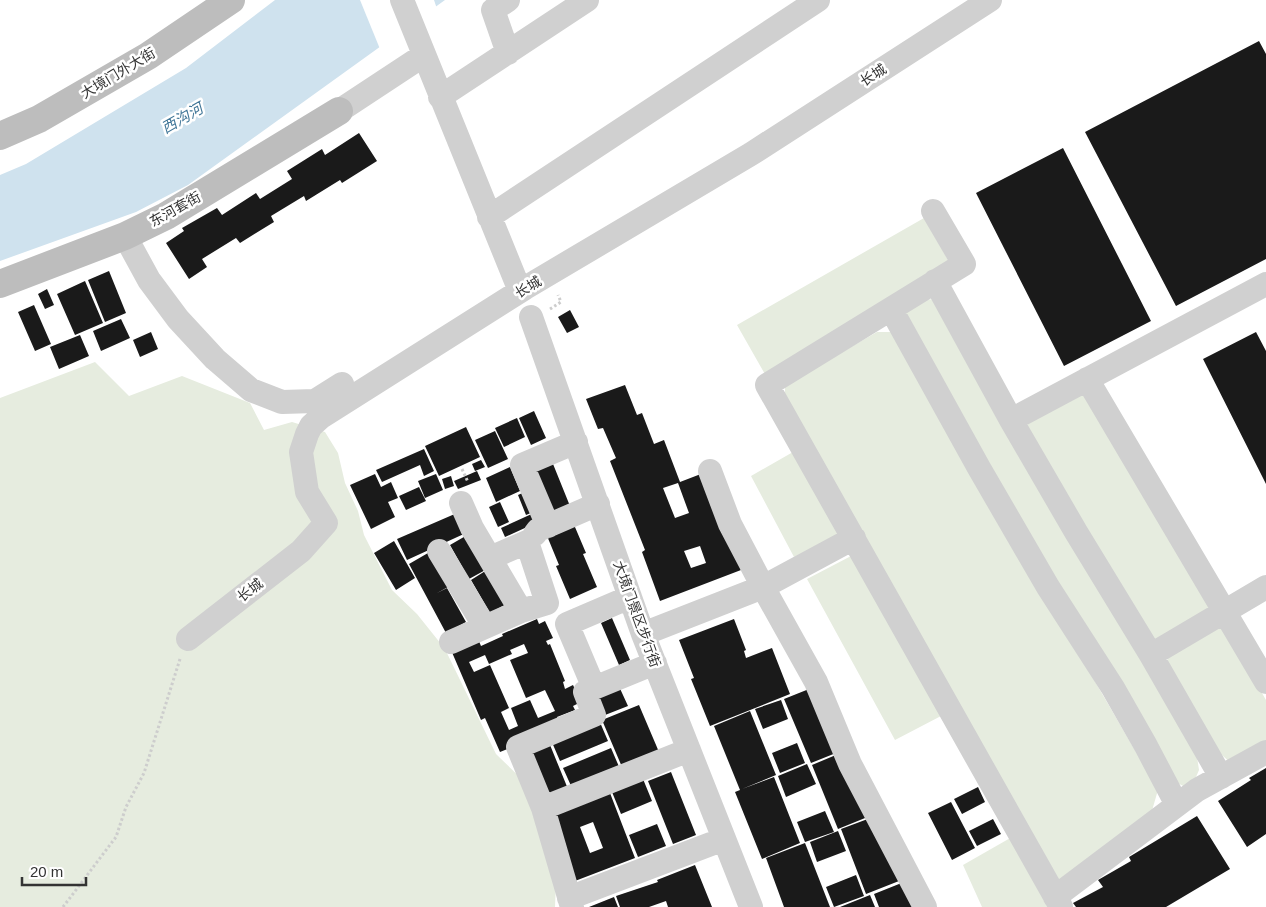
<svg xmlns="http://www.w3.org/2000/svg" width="1266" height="907" font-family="Arial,'Noto Sans SC',sans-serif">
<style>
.green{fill:#e6ecdf}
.water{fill:#cfe2ee}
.pier{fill:#fff}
.building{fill:#1a1a1a;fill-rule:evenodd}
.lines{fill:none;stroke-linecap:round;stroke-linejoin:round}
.path{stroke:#cdcdcd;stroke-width:3;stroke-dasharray:2.5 2.5;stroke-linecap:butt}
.street{stroke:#d0d0d0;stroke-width:24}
.secondary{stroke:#bdbdbd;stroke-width:28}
.labels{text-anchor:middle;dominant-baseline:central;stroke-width:5;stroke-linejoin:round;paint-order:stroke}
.street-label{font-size:14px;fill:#333;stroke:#fff}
.water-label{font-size:15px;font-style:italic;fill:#3f7597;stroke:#fff}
</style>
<rect width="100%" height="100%" fill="#fff"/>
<!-- green -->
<path class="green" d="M924,218l27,47 -185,111 -29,-51z
M935,299l261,451 3,20 -6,14 -8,3 -13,-7 -269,-460 4,-10 16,-10z
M877,332h15l266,458 -7,24 -92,66 -274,-481v-14z
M95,362l34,34 53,-20 68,27 14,27 28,-8 33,10 13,21 7,30 13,28 6,24 28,55 25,24 28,35 51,105 32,31 28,97 -1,25h-555v-509z
M1078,392l10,5 121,207 -1,8 -47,30 -11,-1 -123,-208 1,-15z
M793,452l47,83 -46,22 -43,-81z
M853,555l88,161 -46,24 -88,-161z
M1216,625l8,3 42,72v43l-34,21 -17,-15 -48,-85 1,-11z
M1012,837l38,70h-68l-19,-42z"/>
<!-- water -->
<path class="water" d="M275,0h170l-257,185 -52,27 -136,49v-86l26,-11 160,-96z"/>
<!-- pier -->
<path class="pier" d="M360,0h74l3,9 -57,40z"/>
<!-- building -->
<path class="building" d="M1259,41l7,13v205l-90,47 -91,-174z
M359,133l18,28 -35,22 -2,-3 -34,21 -2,-5 -33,20 3,6 -34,21 -4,-5 -34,21 5,8 -18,12 -23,-36 18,-12 -2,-3 35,-20 5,7 34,-22 4,6 32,-20 -5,-8 35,-22 3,6z
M1063,148l88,173 -87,45 -88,-173z
M109,271l17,42 -21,9 -17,-42z
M85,281l18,42 -28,12 -18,-41z
M47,289l7,16 -9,4 -7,-15z
M34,305l17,39 -16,7 -17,-39z
M570,310l9,17 -12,6 -9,-16z
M121,319l9,19 -29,13 -8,-20z
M151,332l7,17 -18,8 -7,-17z
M1256,332l10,19v133l-63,-125z
M80,335l9,21 -30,13 -9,-22z
M625,385l12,30 5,-2 12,31 10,-4 16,42 26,-10 35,98 -81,31 -18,-49 3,-2 -35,-89 6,-3 -13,-30 -5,1 -12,-30zM678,483l11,30 -14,5 -12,-30zM700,546l6,17 -15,5 -7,-17z
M534,411l12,27 -15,7 -12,-27z
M517,418l8,19 -21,10 -9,-19z
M466,427l14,30 -41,19 -14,-30z
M495,431l13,28 -20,9 -13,-28z
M424,449l10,22 -10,5 -4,-11 -38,17 -6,-12z
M551,459l21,52 -21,8 -21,-51z
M481,460l4,7 -10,4 -3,-7z
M510,467l10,24 -24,11 -10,-24z
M477,471l4,9 -23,9 -4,-8z
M375,474l6,13 10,-5 7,16 -10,4 7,15 -24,12 -21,-44z
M436,474l7,16 -18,8 -7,-17z
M451,476l3,10 -9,3 -3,-10z
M419,487l7,14 -20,9 -7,-14z
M529,490l9,20 -12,5 -8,-20z
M500,502l9,20 -11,5 -9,-20z
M536,512l4,9 -35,16 -4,-9z
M457,513l9,20 -59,27 -10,-21z
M572,520l14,33 -3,1 14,33 -27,12 -14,-33 3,-1 -14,-34z
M469,534l20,34 -20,11 -19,-34z
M394,541l21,37 -19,12 -22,-37z
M428,553l20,34 -11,6 10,-5 19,34 -20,11 -37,-69z
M490,568l20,34 -20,11 -19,-33z
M612,618l18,42 -11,5 -18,-42z
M537,619l2,5 6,-3 8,17 -7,3 2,4 2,-1 15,37 -2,1 2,7 8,-4 8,17 -8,4 2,4 -18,7 4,10 -61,25 -15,-34 -4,2 -30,-70 27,-11 3,7 22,-10 -1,-2zM524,644l4,9 -18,7 16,38 19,-8 10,21 -17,7 -8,-18 -19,8 7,18 -9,4 -8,-18 8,-4 -19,-43 -16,7 -5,-10 16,-7 4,9 23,-10 -2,-4z
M734,619l12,31 -2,1 2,7 26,-10 18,46 -80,32 -19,-47 3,-1 -15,-38z
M617,682l11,24 -28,11 -10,-24z
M814,687l27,64 -30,12 -27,-64z
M781,700l7,19 -25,10 -8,-20z
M639,705l20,47 -37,15 -20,-47z
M750,711l26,64 -34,14 32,-12 26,66 -38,16 -27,-67 5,-2 -26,-64z
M599,720l9,21 -48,20 -9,-21z
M548,740l20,49 -21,8 -20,-48z
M797,743l8,20 -25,10 -8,-20z
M611,748l9,21 -48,19 -9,-20z
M843,752l27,64 -32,13 -26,-64z
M807,764l9,20 -30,13 -8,-21z
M1266,768v66l-19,13 -29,-46 33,-21 -2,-2z
M671,772l25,63 -23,9 -25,-63z
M643,779l9,22 -31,13 -9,-22z
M978,787l7,15 -23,12 -8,-15z
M610,793l25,65 -60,23 -25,-65zM593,822l10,26 -13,5 -10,-26z
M951,802l24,46 -23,12 -24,-47z
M825,811l9,21 -29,10 -8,-20z
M1197,816l33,53 -64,38h-90l-3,-4 30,-16 -5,-7 33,-19 -2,-4z
M873,817l26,64 -33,13 -25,-65z
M993,819l8,15 -24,12 -8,-15z
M657,824l9,22 -28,11 -9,-22z
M838,831l8,20 -29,11 -7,-20z
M805,843l25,64h-46l-18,-49z
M695,865l17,42h-44l-2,-6 -17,6h-29l-4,-11 42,-14 -1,-2z
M856,875l8,21 -30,11 -8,-20z
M909,880l10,27h-40l-5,-13z
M870,895l5,12h-35z
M614,897l4,10h-29z"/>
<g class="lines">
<!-- path -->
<path class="path" d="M550,309l11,-7 -3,-7
M462,469l6,13
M63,907l53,-70 10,-30 18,-34 36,-114"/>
<!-- street -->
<path class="street" d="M402,0l118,291
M508,53l-15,-43 15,-10
M440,97l147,-97
M339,111l85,-56
M933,211l31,53 -197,121 294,522
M489,217l329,-217
M125,236l24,44 29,39 37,40 36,31 31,12 33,-1 27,-17
M935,281l76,139 65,112 75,123 70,122
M891,309l88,159 69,119 65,101 33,58 31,59
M531,317l112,317 108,273
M1087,379l179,303
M1011,420l255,-136
M710,471l20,53 33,63 91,-49
M461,503l11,25 49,83 26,-8 -20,-61 -37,16
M548,526l-26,-61 54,-23
M535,534l3,-4 60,-26
M439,551l46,76
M630,597l-63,27 27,64 61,-25
M643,634l120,-47 53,95 34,82 75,143
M188,639l113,-88 25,-28 -19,-31 -6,-40 6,-18 4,-8 10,-9 204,-129 226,-134 239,-154
M451,642l70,-31
M1151,655l115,-68
M543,808l146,-58
M1055,897l142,-107 69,-38
M569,898l155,-59
M572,907l-29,-99 -25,-61 76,-32 -9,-23 9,-4"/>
<!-- secondary -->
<path class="secondary" d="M0,136l39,-17 109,-63 83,-56
M0,284l125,-48 41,-20 173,-105"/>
</g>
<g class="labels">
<!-- street labels -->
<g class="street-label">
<text transform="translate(118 73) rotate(-31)">大境门外大街</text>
<text transform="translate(873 75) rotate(-33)">长城</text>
<text transform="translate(175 209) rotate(-29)">东河套街</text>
<text transform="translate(528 287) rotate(-31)">长城</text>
<text transform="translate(250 590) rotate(-38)">长城</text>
<text transform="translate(637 614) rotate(70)">大境门景区步行街</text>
</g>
<!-- water labels -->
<g class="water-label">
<text transform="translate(182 118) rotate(-30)">西沟河</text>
</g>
</g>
<!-- scale -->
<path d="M22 877v8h64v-8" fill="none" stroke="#333333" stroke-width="2.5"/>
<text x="30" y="877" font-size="15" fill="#333333" stroke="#ffffff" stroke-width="4" paint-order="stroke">20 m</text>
</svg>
